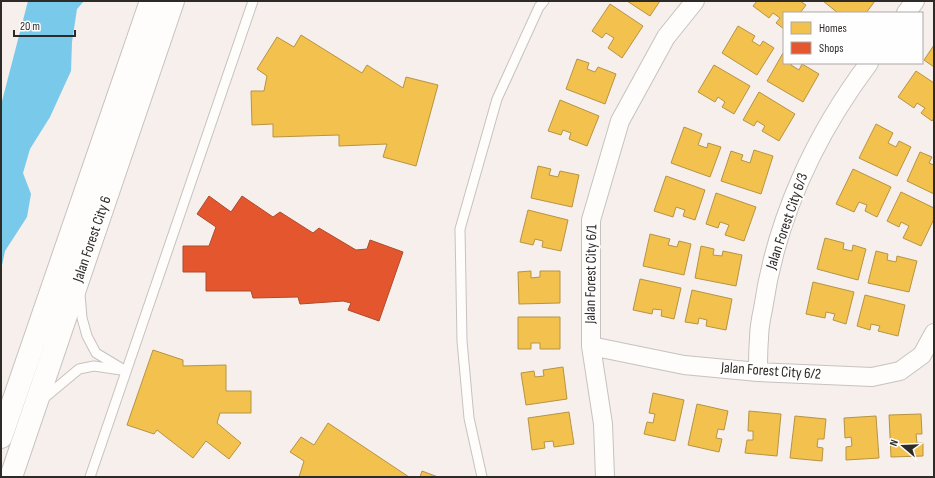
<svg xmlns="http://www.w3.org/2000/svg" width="935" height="478" font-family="'Sofia Sans Condensed',sans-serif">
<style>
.water{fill:#79c9ea}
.homes{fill:#f2c14e;stroke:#b79442}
.shops{fill:#e4572e;stroke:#ad4a2c}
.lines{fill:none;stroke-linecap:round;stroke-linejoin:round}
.service-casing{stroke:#c7c2c0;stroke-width:11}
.minor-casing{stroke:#c7c2c0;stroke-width:20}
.tertiary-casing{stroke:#c7c2c0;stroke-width:24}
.service{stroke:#fefdfc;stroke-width:9}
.minor{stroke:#fefdfc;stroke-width:18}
.tertiary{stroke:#fefdfc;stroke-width:22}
.labels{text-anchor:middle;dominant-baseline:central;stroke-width:4;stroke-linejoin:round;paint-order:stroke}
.street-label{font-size:15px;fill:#2e2a27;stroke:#fefefe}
</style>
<rect width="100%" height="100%" fill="#f6efeb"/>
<!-- water -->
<path class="water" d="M28,1h56l-7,8 -5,33 -1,29 -21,46 -20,32 -7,24 8,21 -4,23 -22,34 -4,19v-165z"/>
<!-- homes -->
<path class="homes" d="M627,1h33l-10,15z
M757,1h43l6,4 -6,8h-16v16l-8,-6 4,-5 -7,-5 -4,5 -16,-12z
M823,1h52l-9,12h-28z
M610,4l33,22 -21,32 -14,-10 6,-10 -8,-5 -4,5 -10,-7z
M738,26l17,10 -3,5 8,5 3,-5 11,7 -17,27 -35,-22z
M301,35l61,38 5,-8 36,23 3,-11 32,8 -22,81 -33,-9 4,-13 -48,2v-11l-66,2v-13l-21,1 -1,-34h13l3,-15 -10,-7 20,-32 17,10z
M934,45v22l-10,-7z
M783,53l1,1v9h8l-1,2 8,5 3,-6 17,10 -16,28 -36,-21z
M577,59l12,4 -2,6 8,3 3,-5 18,7 -11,30 -39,-15z
M714,65l36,21 -16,28 -12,-7 3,-5 -7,-5 -3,5 -17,-10z
M916,71l18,12v35l-2,3 -11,-8 4,-5 -8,-5 -3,5 -16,-11z
M759,92l36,22 -16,27 -17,-10 3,-5 -8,-5 -3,5 -11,-6z
M560,100l39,16 -12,30 -18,-7 2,-6 -8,-3 -2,5 -13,-4z
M876,124l17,9 -5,10 8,4 3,-6 12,6 -14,29 -38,-18z
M684,127l18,7 -4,11 9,3 1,-5 13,4 -11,30 -39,-14z
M754,150l19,6 -12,38 -40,-13 10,-30 12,4 -2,5 9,3z
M920,152l12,5 -3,6 5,2v29l-27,-13z
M538,166l13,3 -2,6 9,2 2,-6 19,4 -7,32 -41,-9z
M853,169l38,18 -14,30 -12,-6 2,-6 -8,-3 -5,10 -18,-8z
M666,176l39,14 -10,30 -12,-4 2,-6 -9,-3 -3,10 -19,-6z
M901,192l33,16v11l-13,27 -18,-8 6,-12 -8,-4 -2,5 -12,-6z
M716,193l40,14 -12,34 -19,-6 4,-10 -9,-3 -2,6 -12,-4z
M528,210l40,10 -7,31 -19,-4 1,-6 -8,-2 -2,6 -13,-3z
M650,234l20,5 -2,6 9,2 2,-6 12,3 -7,31 -41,-9z
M825,238l19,5 -1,6 9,2 1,-6 13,4 -8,31 -41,-11z
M701,246l13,3 -1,6 9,1 1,-5 19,4 -6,31 -41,-8z
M876,251l12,3 -1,6 9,2 1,-6 20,5 -8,31 -41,-9z
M531,271v7l9,-1v-6h20v32l-41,1 -1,-32z
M640,279l41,9 -7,31 -13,-3 1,-6 -9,-1 -1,5 -19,-4z
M813,282l41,10 -8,32 -13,-4 2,-6 -9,-2 -1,6 -19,-4z
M692,290l40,9 -6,31 -20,-4 1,-6 -8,-2 -1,6 -13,-2z
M865,295l40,10 -7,31 -20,-5 2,-5 -9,-2 -1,6 -13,-4z
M518,317h42v32h-20v-6h-9v6h-13z
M153,350l30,10v6l43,-1v26h25v22h-31l-3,10 24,20 -12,16 -23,-18 -13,17 -36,-28 -3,4 -27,-9z
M563,367l4,32 -41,6 -5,-32 13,-2 1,6 9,-1 -1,-6z
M653,393l31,7 -9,41 -31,-7 3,-12 6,1 2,-9 -6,-1z
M697,404l31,7 -4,19 -6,-1 -2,9 6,1 -3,13 -31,-7z
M749,411l32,3 -4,42 -32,-3 2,-13h6v-9h-5z
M569,412l5,32 -20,3 -1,-6 -9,1 1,6 -13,2 -4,-32z
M921,414l1,20h-6l1,9h6v13l-32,1 -2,-42z
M795,416l31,3 -2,20h-6l-1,8 6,1 -1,13 -32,-3z
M876,416l3,42 -33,2v-13l6,-1 -1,-9 -6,1 -1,-20z
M328,423l81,54h-110l5,-16 -14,-9 11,-15 13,8z
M422,471l16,6h-18z"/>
<!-- shops -->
<path class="shops" d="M209,196l22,16 11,-16 31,21 7,-5 33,21 6,-5 37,22 11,-1 3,-9 33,12 -24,69 -31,-11 3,-7 -8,-2 -43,3 -2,-7 -45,1 -2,-7h-45v-19h-23v-26h26l7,-19 -19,-13z"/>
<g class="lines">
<!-- service casing -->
<g class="service-casing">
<path id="service" d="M80,294l2,24 5,18 9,17 30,18
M43,399l36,-30 15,-3 27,4
M90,477l163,-476
M482,477l-13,-59 -7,-77 -2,-112 37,-130 42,-92 5,-6"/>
</g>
<!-- minor casing -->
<g class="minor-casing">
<path id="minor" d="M906,13l9,-12
M591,346l93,19 74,7 114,5 28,-6 22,-16 12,-22
M758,372c0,-11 0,-22 1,-33 0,-10 2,-21 4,-30 13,-90 52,-174 106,-246
M605,477l-2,-53 -12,-78v-126l29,-99 46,-84 29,-36"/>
</g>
<!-- tertiary casing -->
<g class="tertiary-casing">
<path id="tertiary" d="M1,437l150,-436
M11,477l162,-476"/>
</g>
<!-- service -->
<use href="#service" class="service"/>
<!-- minor -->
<use href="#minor" class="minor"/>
<!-- tertiary -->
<use href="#tertiary" class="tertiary"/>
</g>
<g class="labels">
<!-- street labels -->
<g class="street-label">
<text transform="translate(787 221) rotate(-71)">Jalan Forest City 6/3</text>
<text transform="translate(92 239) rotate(-71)">Jalan Forest City 6</text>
<text transform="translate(591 274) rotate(-89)">Jalan Forest City 6/1</text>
<text transform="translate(771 371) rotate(4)">Jalan Forest City 6/2</text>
</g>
</g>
<!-- border -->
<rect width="935" height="478" fill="none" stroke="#2e2a27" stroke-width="4"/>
<!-- legend -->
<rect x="783" y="12" width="140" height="52" fill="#fefefe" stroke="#aba9a8"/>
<rect x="791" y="22" width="20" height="12" fill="#f2c14e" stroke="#aba9a8"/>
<text x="819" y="32" font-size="12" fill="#2e2a27">Homes</text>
<rect x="791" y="42" width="20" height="12" fill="#e4572e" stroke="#aba9a8"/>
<text x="819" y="52" font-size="12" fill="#2e2a27">Shops</text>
<!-- north arrow -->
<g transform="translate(903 446) rotate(289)" stroke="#fefefe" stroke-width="3" paint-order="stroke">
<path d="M0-3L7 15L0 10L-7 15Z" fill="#2e2a27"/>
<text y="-6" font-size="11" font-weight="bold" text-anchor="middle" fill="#2e2a27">N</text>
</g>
<!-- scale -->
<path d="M14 30v6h61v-6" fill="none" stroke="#2e2a27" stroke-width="2"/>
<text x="20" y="30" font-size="12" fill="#2e2a27" stroke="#fefefe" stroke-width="3" paint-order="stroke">20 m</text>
</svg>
